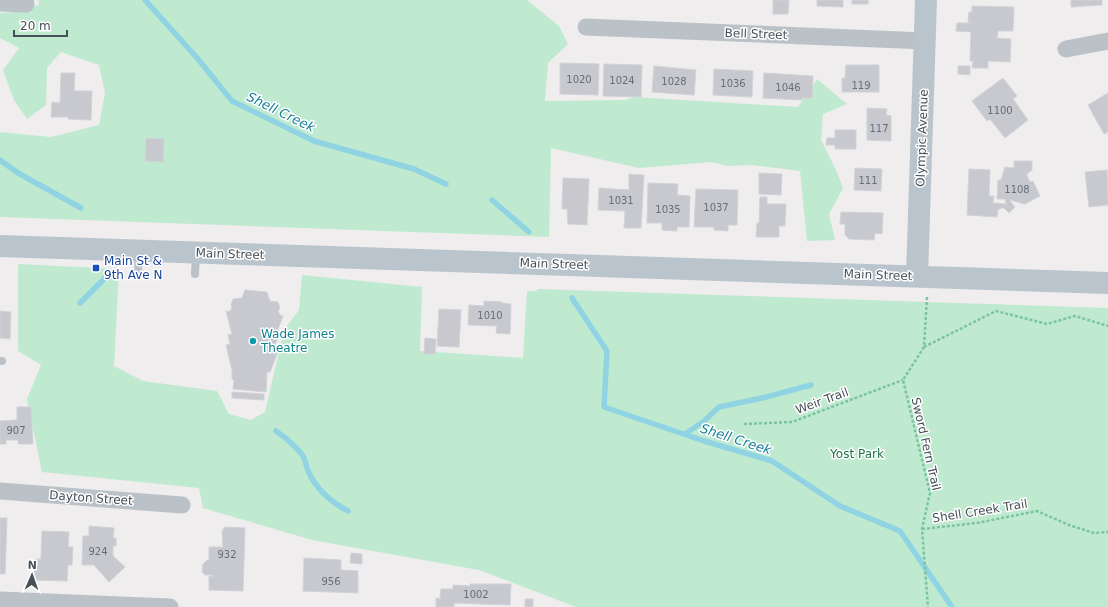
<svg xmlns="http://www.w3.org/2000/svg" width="1108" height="607" font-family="'DejaVu Sans',sans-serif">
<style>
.green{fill:#bfeacf}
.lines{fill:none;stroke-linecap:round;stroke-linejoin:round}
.stream{stroke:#90d3e3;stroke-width:5.5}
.building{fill:#c7c9cf;stroke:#d1d3d8}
.path{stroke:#7ac49f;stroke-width:2.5;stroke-dasharray:3 2;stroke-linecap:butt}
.lane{stroke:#bac2c8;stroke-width:8}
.street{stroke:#bac2c8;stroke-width:17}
.secondary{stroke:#bac4cd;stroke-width:22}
.transit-dot{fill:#1a4fb4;stroke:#fff;stroke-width:1.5}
.culture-dot{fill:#0f9aa8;stroke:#fff;stroke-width:1.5}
.labels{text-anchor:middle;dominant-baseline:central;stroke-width:3;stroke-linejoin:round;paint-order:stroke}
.number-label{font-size:10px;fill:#676e76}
.street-label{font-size:12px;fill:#475058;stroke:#fff}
.transit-label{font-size:12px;fill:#164399;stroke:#fff;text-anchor:start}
.culture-label{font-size:12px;fill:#0d838f;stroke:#fff;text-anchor:start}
.park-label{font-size:12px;fill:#1f7247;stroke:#fff}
.water-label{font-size:13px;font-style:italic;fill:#198099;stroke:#fff}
</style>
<rect width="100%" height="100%" fill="#efeded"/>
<!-- green -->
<path class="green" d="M39,0h488l32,26 9,18 -20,19 -3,38 81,-1 8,-3 164,10 19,-28 30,25 -24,10 -2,26 15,30 7,18 -14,26 6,26 -28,1 -7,-70 -49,-6 -23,1 -17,-4 -72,6 -88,-20 -2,89 -549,-20v-85l51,5 48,-12 6,-32 -6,-28 -38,-13 -14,16 -1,37 -19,14 -13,-19 -11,-30 16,-22 -19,-10v-25l12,-1 27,-7z
M18,264l101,5 -5,97 29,15 74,10 12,23 22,6 14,-8 19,-82 15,-20 3,-35 120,12 -2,64 103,7 4,-67h10v-2l571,19v299h-532l-97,-37 -167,-30 -109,-32 -4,-20 -157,-16 -15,-73 14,-34 -23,-14z"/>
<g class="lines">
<!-- stream -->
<path class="stream" d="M145,0l53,59 34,42 82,40 100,28 32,15
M0,160l18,13 63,35
M492,200l37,32
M572,298l35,53 -3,56 100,34 68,20 68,45 60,25 52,76
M80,303l26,-26
M276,431c10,7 19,14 27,25 3,5 3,11 6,17 8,17 22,29 39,38
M685,434l18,-12 16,-15 43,-9 49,-13"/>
</g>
<!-- building -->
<path class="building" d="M773,0h16l-1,14h-15z
M817,0h26v7l-26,-1z
M852,0h16v4h-16z
M1071,0h31v5l-31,2z
M972,6l42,1 -1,24h-15l-1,7 14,1 -1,23 -22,-1v7h-16l1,-7h-3l1,-29 -15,-1 1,-8h15l-4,-1 1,-10h3z
M560,63l39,1 -1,31 -38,-1z
M604,64l38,1 -1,32 -38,-1z
M846,65h33v27h-37v-14h3z
M654,66l42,4 -2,25 -42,-3z
M958,66h12v9l-12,-1z
M714,69l39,2 -1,26 -39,-2z
M61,73h14l-1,18h18l-1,29 -23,-1v-2h-17l1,-15 8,1z
M764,73l49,3 -1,22h-10v2l-39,-2z
M1003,78l14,18 -4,3 15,21 -23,18 -15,-19 -3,2 -15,-20z
M1108,93v39l-4,2 -16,-29z
M867,108l20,1 -1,6 5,1v25l-24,-1z
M835,130h21v19h-21v-4h-9l1,-7h8z
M146,138l18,1 -1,23 -18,-1z
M1014,161h18v9l-5,4v2l3,6 3,-1 7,15 -15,8 -15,-4v1l5,6 -6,6 -5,-5h-3l-3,2 -1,7 -30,-2 2,-46 21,1 -1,26h5l-1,7 13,1 -1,-5h-8l1,-19h3l4,-13 9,1z
M855,168l27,1 -1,22 -27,-1z
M1107,170l1,35 -19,2 -4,-35z
M759,173l23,1 -1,21 -22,-1z
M629,174l15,1 -3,53h-17l1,-17 -27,-1 1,-22 30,2z
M563,178l26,1 -2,46 -19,-1 -1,-15h-5z
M648,183l30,1 -1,11 13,1 -1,31h-12v4l-15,-1v-7h-15z
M696,189l42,1 -1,35h-9v6l-14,-1v-3h-20z
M760,197h7v7h19l-1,22h-6v11h-23l1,-14h2z
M841,212l42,1 -1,21 -7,-1 -1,7 -25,-1 -4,-4v-11h-5z
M245,290l22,2 3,9 8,1 2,6 -2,3 2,4 3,1 -8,21 3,1 -4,9 5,2 -9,23h-3l-1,20 -33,-3 1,-9 -2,-1v-9l-6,-25 4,-1 -2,-9 4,-1 -6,-23 3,1 3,-4 -1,-3 2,-6 9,-1z
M484,301l18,1v1l9,1 -1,30 -14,-1 1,-7 -29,-1 1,-20 15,1z
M439,309l22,1 -2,37 -22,-1z
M0,311l11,1 -1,27 -10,-1z
M425,338l11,1 -1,15h-11z
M232,392l32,2v6l-32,-2z
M17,407h14l2,37h-15v-4h-12v4h-6v-23l17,-1z
M0,518h7l-2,56h-5z
M89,526l25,2 -1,10h3v8h-3v10l12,11 -16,15 -15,-17h-12l1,-29h6z
M225,527l20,1 -2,63 -34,-1v-14l3,1 1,-2h-8l-3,-3 1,-8 4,-4h2v-13h14l-1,-16z
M42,531l27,1 -1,15h5l-1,18h-4l-1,16 -33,-1 1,-21h6z
M351,553l11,1v10l-12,-1z
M304,558l37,2v10l17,1v22l-55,-2z
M470,584h41l-1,21 -56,-2v4h-18v-9l4,1 1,-10h12v-4l17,1z
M525,599h8v8h-8z"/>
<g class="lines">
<!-- path -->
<path class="path" d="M927,297l-3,50 -21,33 27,113 -8,36 6,78
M924,347l72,-36 51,13 28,-8 33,10
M744,424l48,-2 111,-42
M922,529l55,-6 60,-12 32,14 25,8 14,-1"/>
<!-- lane -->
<path class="lane" d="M138,272l1,-20
M195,274l1,-21
M0,361h2"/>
<!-- street -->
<path class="street" d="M0,3l26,1
M586,27l339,14
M1066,49l42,-8
M0,491l182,14
M0,600l170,7"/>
<!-- secondary -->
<path class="secondary" d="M0,246l1108,37
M917,276l9,-276"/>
</g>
<!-- markers -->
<rect class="transit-dot" x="92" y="264" width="8" height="8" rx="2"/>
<circle class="culture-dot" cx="253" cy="341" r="4"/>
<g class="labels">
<!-- number labels -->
<g class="number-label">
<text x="579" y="79">1020</text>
<text x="622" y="80">1024</text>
<text x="674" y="81">1028</text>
<text x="733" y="83">1036</text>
<text x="861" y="85">119</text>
<text x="788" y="87">1046</text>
<text x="1000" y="110">1100</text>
<text x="879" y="128">117</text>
<text x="868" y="180">111</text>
<text x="1017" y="189">1108</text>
<text x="621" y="200">1031</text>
<text x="716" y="207">1037</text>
<text x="668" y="209">1035</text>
<text x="490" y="315">1010</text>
<text x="16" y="430">907</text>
<text x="98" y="551">924</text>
<text x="227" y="554">932</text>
<text x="331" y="581">956</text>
<text x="476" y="594">1002</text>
</g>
<!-- street labels -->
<g class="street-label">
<text transform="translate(756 34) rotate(2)">Bell Street</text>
<text transform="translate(922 138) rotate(-88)">Olympic Avenue</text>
<text transform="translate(230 254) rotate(2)">Main Street</text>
<text transform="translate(554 264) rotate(2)">Main Street</text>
<text transform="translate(878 275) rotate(2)">Main Street</text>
<text transform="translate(822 401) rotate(-20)">Weir Trail</text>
<text transform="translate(926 444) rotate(77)">Sword Fern Trail</text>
<text transform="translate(91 498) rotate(4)">Dayton Street</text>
<text transform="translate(980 511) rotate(-9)">Shell Creek Trail</text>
</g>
<!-- transit labels -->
<g class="transit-label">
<text x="104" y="261">Main St &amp;<tspan x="104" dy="14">9th Ave N</tspan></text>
</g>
<!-- culture labels -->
<g class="culture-label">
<text x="261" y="334">Wade James<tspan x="261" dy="14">Theatre</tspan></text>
</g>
<!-- park labels -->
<g class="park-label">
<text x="857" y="454">Yost Park</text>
</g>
<!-- water labels -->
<g class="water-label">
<text transform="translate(281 112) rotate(26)">Shell Creek</text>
<text transform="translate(736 439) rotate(18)">Shell Creek</text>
</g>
</g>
<!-- north arrow -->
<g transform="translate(32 575) rotate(2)" stroke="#ffffff" stroke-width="3" paint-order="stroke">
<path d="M0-3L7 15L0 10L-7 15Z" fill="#475058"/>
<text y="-6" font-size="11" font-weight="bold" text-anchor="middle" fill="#475058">N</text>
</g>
<!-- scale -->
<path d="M14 30v6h53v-6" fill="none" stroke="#475058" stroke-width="2"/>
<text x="20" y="30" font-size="12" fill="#475058" stroke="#ffffff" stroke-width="3" paint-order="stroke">20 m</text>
</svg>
